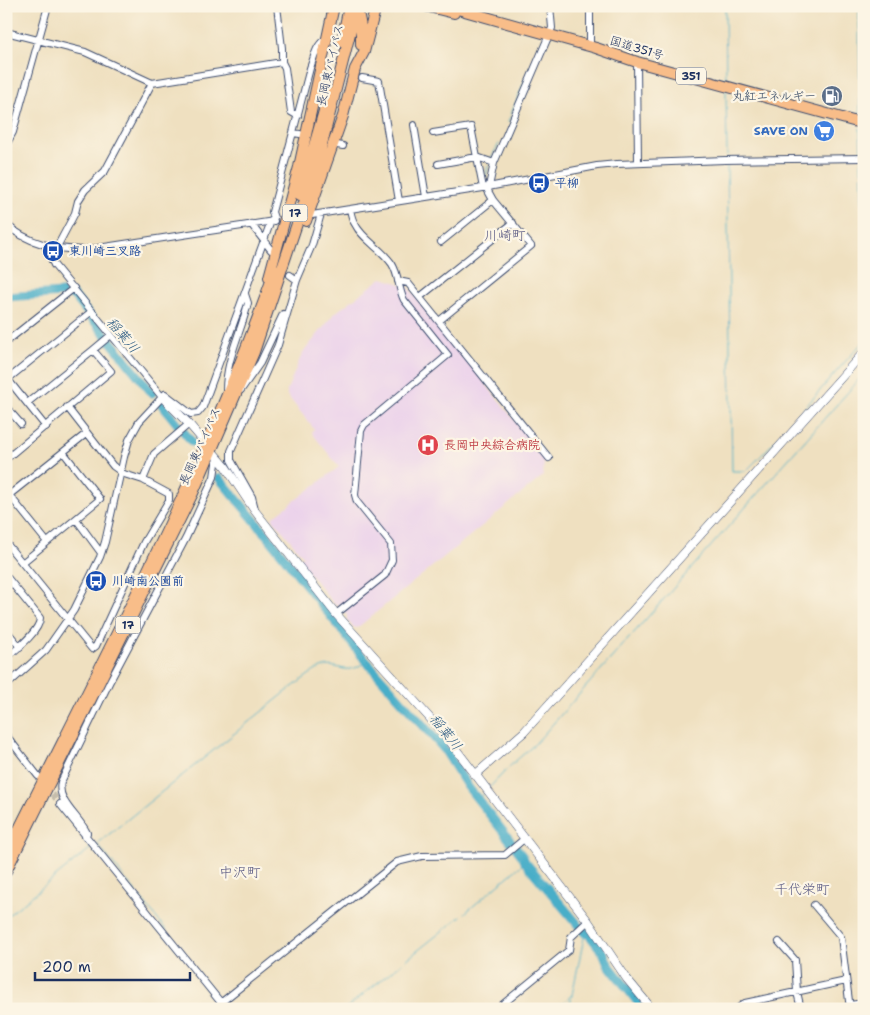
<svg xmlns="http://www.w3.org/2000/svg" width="870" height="1015" font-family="'Shantell Sans','Klee One',sans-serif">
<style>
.built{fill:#ebd1eb}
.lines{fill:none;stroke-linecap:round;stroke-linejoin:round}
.stream{stroke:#48aec8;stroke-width:1}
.river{stroke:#48aec8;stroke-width:9}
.minor-tunnel{stroke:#c5bdac;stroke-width:6;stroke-dasharray:6 3;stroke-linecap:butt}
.minor-casing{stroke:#3b4a6d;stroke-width:8}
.tertiary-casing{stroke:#3b4a6d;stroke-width:9}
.trunk-casing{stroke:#3b4a6d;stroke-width:12}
.minor{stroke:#fff;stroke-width:6}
.tertiary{stroke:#fff;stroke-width:8}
.trunk{stroke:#f8bd89;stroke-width:10}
.labels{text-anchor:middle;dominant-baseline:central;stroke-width:4.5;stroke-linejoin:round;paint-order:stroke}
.shield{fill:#fcf5e5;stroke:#5e6a86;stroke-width:1}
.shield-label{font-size:11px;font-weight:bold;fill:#1b2f5e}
.street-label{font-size:12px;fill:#1b2f5e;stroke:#fcf5e5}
.service-label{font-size:12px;font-weight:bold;fill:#4e5e75;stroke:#fcf5e5;text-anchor:end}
.shop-label{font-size:12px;font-weight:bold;fill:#366cbe;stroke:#fcf5e5;text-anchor:end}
.transit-label{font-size:12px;font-weight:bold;fill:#164399;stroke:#fcf5e5;text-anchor:start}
.health-label{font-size:12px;font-weight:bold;fill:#be3a42;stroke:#fcf5e5;text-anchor:start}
.neighbourhood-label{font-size:14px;fill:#5c5c85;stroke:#fcf5e5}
.water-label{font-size:14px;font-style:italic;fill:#2b5b83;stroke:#fcf5e5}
</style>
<rect width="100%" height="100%" fill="#fcf5e5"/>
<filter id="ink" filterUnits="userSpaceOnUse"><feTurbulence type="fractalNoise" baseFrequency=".02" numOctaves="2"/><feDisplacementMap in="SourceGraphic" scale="10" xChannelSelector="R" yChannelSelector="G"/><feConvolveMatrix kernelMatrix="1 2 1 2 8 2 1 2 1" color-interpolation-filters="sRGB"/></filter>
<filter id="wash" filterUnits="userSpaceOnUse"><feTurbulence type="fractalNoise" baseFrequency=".0096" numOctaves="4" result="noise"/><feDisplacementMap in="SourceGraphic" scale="20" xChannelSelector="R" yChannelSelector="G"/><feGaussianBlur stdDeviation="1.12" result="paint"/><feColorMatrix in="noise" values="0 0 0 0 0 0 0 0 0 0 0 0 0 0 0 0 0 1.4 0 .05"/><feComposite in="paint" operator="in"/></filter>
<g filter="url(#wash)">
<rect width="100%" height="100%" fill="#efe0c0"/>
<!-- built -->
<path class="built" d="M382,278l25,8 137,171 -1,19 -186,152 -4,-1 -6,-7v-5l-8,-10 -5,-1 -35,-44 4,-4 -31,-38 67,-51 -27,-34 2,-4 -27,-34v-5l15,-36 33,-41z"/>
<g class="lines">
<!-- stream -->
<path class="stream" d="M725,6l1,76
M859,6l1,111
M726,91l1,64
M508,122l22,-55
M860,128l1,28
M491,158l8,-14
M861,160l3,87
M727,163l5,308h14c42,-41 78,-87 118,-130
M486,175l2,-9
M490,787l21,-22 24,-21 329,-370
M477,800l9,-9
M465,913l60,-51
M6,917l85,-69
M167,931l-70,-87 194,-156c10,-7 20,-16 30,-20 17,-7 25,11 45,-7
M406,960l55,-44
M345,1009l57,-46
M555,1009l17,-14 13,-62
M569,1009l3,-14"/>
<!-- river -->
<path class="river" d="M72,295l2,1 78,97
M6,297l56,-4
M162,405l30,37
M219,478l47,56 100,127 78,88 24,38 55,70 2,5 60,71h3l16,21 4,10 35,45"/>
</g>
</g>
<g filter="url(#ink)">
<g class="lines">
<!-- minor-tunnel -->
<path class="minor-tunnel" d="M47,787l13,17"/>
<!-- minor casing -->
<g class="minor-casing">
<path id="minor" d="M277,6l5,42v14l3,6 6,44 7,4
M590,6v41
M6,32l79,20 67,31 130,-21
M637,62l1,100
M362,78l17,3 20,120
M414,125l12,72
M293,133l7,1
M433,133l38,-6 12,61
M6,145l7,-13 35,-126
M337,145l6,1
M438,164l39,-7 17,6
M312,215l171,-27 114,-22 20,-2 108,-4 139,-2
M6,224c20,19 52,26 79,26l189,-29
M251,224l20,26
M441,242l52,-42
M45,245l9,20 108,132
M57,247l18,-34 3,-12 7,-11 20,-19 47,-88
M290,275l7,5
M398,281l10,2 141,175
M420,297l93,-74
M439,321l92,-75 -38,-46 -5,-9 6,-28 58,-135 -2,-22
M6,342l68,-54
M6,377l40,50
M8,379l84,-68
M226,390c0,-31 15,-57 22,-87l-3,-9
M241,390l19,-27 23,-49
M27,403l66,-53
M6,407l15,17
M6,459l105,-88 -18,-21 18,-15
M143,480l11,-26 35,-30
M6,491l41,51
M9,495l78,-62
M255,509l-3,-12 -21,-37v-9l47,-106 19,-65 15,-35 9,-31
M76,519l25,34
M6,543l86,106 4,-3 48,-104 25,-42v-6l-26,-14 -19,-6 -11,-8 -46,-59
M22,563l78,-64 -37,-47
M6,576l34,42c0,13 -23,31 -34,40
M336,614l49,-39 7,-15 -1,-16 -34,-42 -2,-7 6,-64 3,-6 84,-70 -44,-55c-6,-12 -5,-25 -12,-36 -10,-15 -30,-25 -37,-40 -3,-4 -4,-10 -5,-15
M6,630l14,17
M6,686l40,-36 28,-40 26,-53 5,-15 19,-85 5,-17 10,-18 26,-28 26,20 7,-1 5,-6 68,-186 3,-3 -2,-6 38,-144c4,-10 6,-24 16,-29
M6,735l32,41
M60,804l166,205
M85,836l2,-3c-8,-17 -31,-32 -26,-51l49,-101 76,-143 28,-61 3,-20
M814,905l27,32 9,72
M779,942l16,18 2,32 4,17
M850,1005l14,-2
M213,1009l184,-147 25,-6 83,-1 19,-16
M497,1009l72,-59 2,-13 17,-16
M737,1009l8,-6 101,-22"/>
</g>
<!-- tertiary casing -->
<g class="tertiary-casing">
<path id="tertiary" d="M162,397l27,27 36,42 30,45 81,103 109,121 143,186 39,58 25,30
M475,775l49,-43 340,-380"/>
</g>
<!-- trunk casing -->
<g class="trunk-casing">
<path id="trunk" d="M425,6l29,7
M447,6l149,42 41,14 227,62
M357,7l4,20v18
M342,41l7,-35
M300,195l29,-102
M306,221l37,-105 12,-47 9,-17 12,-46
M269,277l30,-110 35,-161
M6,855c95,-192 198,-382 269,-585
M6,871l187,-378 61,-141 63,-188 40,-158"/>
</g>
<!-- minor -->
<use href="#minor" class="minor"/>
<!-- tertiary -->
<use href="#tertiary" class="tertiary"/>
<!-- trunk -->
<use href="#trunk" class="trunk"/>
</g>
</g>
<!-- icons -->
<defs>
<g id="fuel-disc" transform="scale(1.125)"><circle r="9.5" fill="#5c6f8a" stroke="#fcf5e5"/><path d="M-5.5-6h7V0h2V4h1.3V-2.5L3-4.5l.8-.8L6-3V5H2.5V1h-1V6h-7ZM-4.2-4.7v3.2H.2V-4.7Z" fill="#fff"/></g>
<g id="supermarket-disc" transform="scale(1.125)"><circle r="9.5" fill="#3f7fe0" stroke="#fcf5e5"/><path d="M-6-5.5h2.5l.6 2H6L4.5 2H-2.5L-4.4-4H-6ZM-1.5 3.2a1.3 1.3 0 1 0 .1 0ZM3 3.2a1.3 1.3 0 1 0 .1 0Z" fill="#fff"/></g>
<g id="bus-disc" transform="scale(1.125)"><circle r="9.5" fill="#1a4fb4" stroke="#fcf5e5"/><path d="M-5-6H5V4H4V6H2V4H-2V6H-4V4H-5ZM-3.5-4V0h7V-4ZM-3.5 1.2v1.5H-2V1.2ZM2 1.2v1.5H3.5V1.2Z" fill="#fff"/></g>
<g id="hospital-disc" transform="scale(1.125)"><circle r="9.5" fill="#e0444e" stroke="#fcf5e5"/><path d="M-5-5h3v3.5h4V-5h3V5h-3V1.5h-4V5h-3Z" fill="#fff"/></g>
</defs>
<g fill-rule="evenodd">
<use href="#fuel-disc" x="832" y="96"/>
<use href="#supermarket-disc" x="824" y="131"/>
<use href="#bus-disc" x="539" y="183"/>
<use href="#bus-disc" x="53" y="251"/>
<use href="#hospital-disc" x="428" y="445"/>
<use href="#bus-disc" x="96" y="581"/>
</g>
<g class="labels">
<!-- shield labels -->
<g class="shield">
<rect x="676" y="67.5" width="30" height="17" rx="4"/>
<rect x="282.5" y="204.5" width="25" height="17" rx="4"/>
<rect x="115.5" y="616.5" width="25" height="17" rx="4"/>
</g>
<g class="shield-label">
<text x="691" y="76">351</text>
<text x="295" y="213">17</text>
<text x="128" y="625">17</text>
</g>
<!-- street labels -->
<g class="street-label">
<text transform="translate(637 48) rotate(17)">国道351号</text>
<text transform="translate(330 65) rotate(-77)">長岡東バイパス</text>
<text transform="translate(200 446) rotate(-66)">長岡東バイパス</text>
</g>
<!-- service labels -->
<g class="service-label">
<text x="816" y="96">丸紅エネルギー</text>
</g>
<!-- shop labels -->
<g class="shop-label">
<text x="808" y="131">SAVE ON</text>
</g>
<!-- transit labels -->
<g class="transit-label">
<text x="555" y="183">平柳</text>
<text x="69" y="251">東川崎三叉路</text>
<text x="112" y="581">川崎南公園前</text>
</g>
<!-- health labels -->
<g class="health-label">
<text x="444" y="445">長岡中央綜合病院</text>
</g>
<!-- neighbourhood labels -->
<g class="neighbourhood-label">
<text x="505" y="235">川崎町</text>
<text x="240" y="872">中沢町</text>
<text x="802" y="889">千代栄町</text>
</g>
<!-- water labels -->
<g class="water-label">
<text transform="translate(123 335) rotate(50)">稲葉川</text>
<text transform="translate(446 732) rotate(51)">稲葉川</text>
</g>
</g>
<!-- margin -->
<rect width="870" height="1015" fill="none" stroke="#fcf5e5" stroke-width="25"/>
<!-- scale -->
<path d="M35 972v8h155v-8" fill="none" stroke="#1b2f5e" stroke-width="2.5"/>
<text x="42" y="972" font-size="15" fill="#1b2f5e" stroke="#fcf5e5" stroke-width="4" paint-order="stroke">200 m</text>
</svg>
